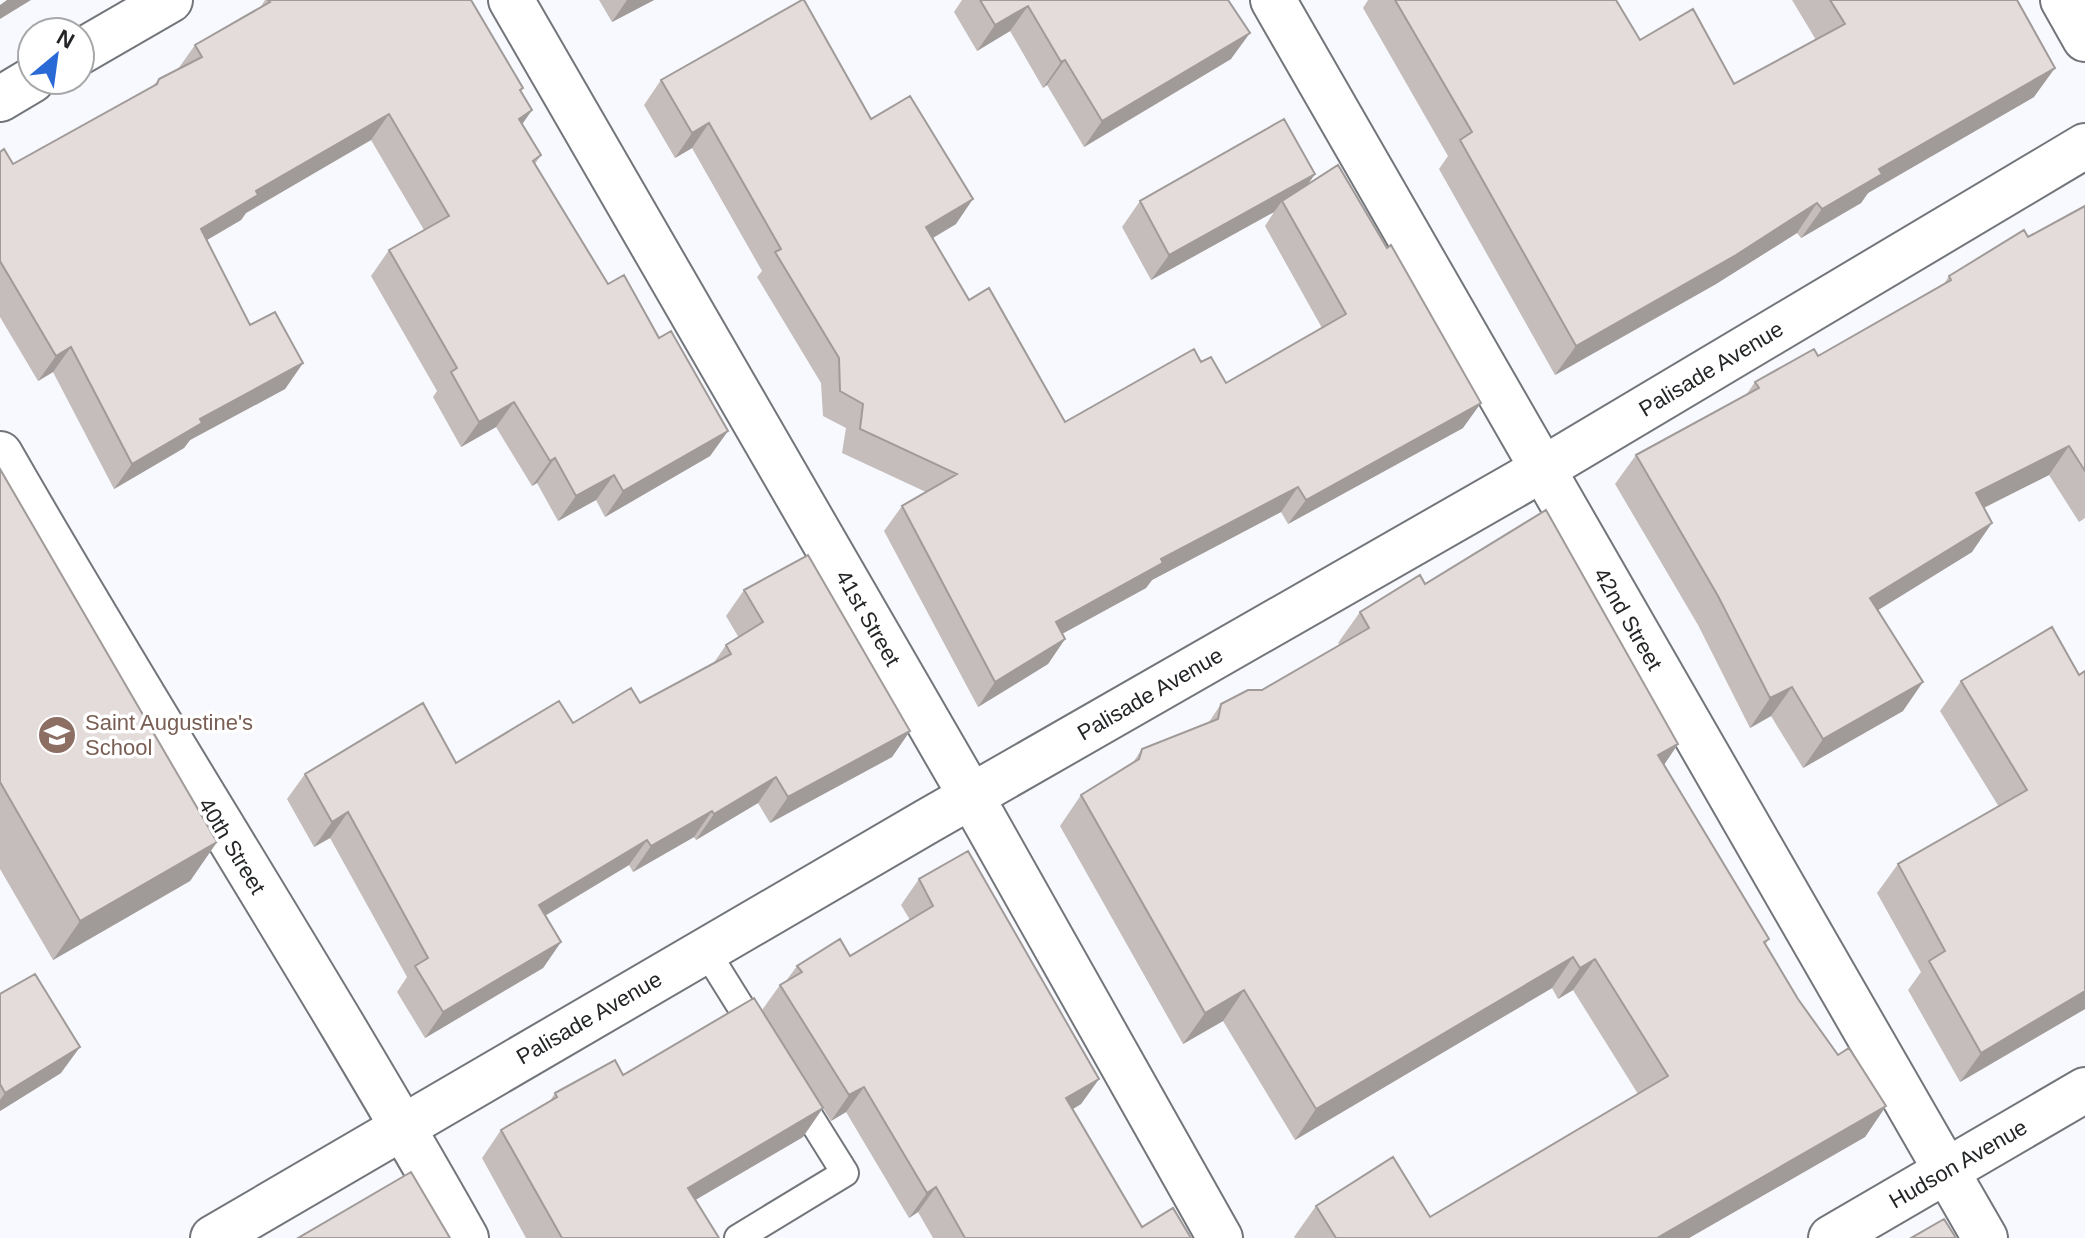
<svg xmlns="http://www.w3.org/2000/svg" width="2085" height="1238" font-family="Helvetica,sans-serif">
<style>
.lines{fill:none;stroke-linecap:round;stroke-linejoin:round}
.service-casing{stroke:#72757a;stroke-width:30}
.minor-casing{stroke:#72757a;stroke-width:48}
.tertiary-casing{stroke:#72757a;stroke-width:48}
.service{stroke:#fff;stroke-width:26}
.minor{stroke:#fff;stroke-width:44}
.tertiary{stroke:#fff;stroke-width:44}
.wall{fill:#c4bdbb}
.shaded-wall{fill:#a09a99}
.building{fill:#e4dcda;stroke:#a09a99;stroke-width:2}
.labels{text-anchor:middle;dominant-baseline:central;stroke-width:7;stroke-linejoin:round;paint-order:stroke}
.street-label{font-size:22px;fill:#232527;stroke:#fff}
.education-label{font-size:22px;fill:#785e54;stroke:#fff;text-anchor:start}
</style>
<rect width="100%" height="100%" fill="#f7f9fe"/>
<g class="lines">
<!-- service casing -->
<g class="service-casing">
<path id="service" d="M706,951l53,85
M738,1238l107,-65 -50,-80"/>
</g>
<!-- minor casing -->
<g class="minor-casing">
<path id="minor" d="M511,0l460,796 249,442
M1273,0l712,1238
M2063,0l22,39
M80,52l90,-52
M0,99l32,-19
M0,454c151,264 317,519 466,784
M1831,1238l254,-148"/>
</g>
<!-- tertiary casing -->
<g class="tertiary-casing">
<path id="tertiary" d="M213,1238l713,-416 615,-352 544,-324"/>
</g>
<!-- service -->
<use href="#service" class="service"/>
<!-- minor -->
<use href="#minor" class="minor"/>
<!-- tertiary -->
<use href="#tertiary" class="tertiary"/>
</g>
<!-- wall -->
<path class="wall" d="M265,0h206l52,88 -2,3 11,19 -10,14 19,31 -6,9 73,120 51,54 69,93 -18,25 -105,61 -9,-17 -38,21 -21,-38 -5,3 -36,-59 -35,20 -28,-50 4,-6 -66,-115 18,-26 35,-20 -53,-90 -125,73 -5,7 -34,20 43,85 53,38 -18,26 -95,51 -6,8 -70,41 -61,-117 -15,9 -38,-64v-165l13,12 140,-78 6,-7 19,-10 17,-24 65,-37z
M599,0h55l-42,22z
M962,0h266l3,59 -147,88 -37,-62 -4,3 -33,-57 -33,20 -23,-39z
M1368,0h248l24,40 94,44 82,-44 -24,-40h225l17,97 -166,96 -7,10 -60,35 -4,-5 -81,51 -161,91 -116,-206 9,-13 -85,-148z
M661,80l210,39 85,105 -23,14 36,62 96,122 136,-60 25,21 96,-55 -57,-102 9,-14 -123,68 -29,-53 18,-26 175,-27 -8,11 156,243 -175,96 -7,-12 -129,68 -6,8 -84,46 3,5 -17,25 -70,43 -94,-176 18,-25 24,-14 -84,-39 4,-25 -23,-12 -2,-33 -64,-106 5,-6 -70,-123 -17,10 -31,-53z
M2085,206v312l-6,4 -30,-47 -65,33 -12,44 -94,58 25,101 -100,57 -32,-52 -21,12 -52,-103 -83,-141 21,-29 110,-60 9,-13 63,-26 126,-72 5,-8 79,-39z
M0,469l217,373 -27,39 -137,79 -53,-91z
M1425,584l253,160 -14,21 105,174 -4,6 33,54 40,56 48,51 -21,31 -176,101h-394l-1,-1 22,-31 114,11 208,-123 -65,-104 -15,9 -6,-11 -257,152 -72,-119 -40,23 -123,-218 21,-31 51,-31 10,-15 67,-27 12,-18 41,-14 78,-45 -2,-2 22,-31z
M744,590l166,141 -18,26 -122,66 -12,-20 -62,37 -2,-3 -61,35 -4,-7 -84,51 16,26 -18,26 -118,70 -28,-46 10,-15 -77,-139 -16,9 -27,-48 18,-25 151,-11 117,-40 67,-20 73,-39 13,-19 13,-7 -13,-22z
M2085,671v338l-125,73 -52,-92 13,-18 -44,-79 21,-29 101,-57 -59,-96 21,-30 118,-6z
M919,879l180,200 -18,25 -8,5 69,118 49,11h-258l-15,-26 -9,6 -63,-106 -15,9 -69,-111 18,-25 6,-4 11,-15 53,-10 60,-36 -9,-15z
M0,994l61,79 -61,38z
M623,1075l180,62 -108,63 24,38h-193l-44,-80 19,-28 49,-29 5,-8z"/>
<!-- shaded-wall -->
<path class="shaded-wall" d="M7,0h24l-31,19v-14z
M627,0h27l-42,22z
M1028,6l-18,25 -33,20 18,-26z
M1250,33l-19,26 -147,88 18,-26z
M1065,60l-18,25 -4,3 18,-26z
M2055,68l-21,29 -166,96 -7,10 -60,35 21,-29 57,-40z
M532,110l-18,26 5,-17z
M389,114l-18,26 -125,73 -5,7 -58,34 18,-25 55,-38z
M709,123l-17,25 -17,10 17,-25z
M1315,174l-18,26 -15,1 -8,11 -123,68 18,-25z
M973,199l-17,25 -47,28 17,-25z
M1817,203l-20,30 -81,51 -161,91 21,-29z
M71,347l-18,25 -15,9 18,-25z
M303,363l-18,26 -95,51 -6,8 -70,41 18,-25 68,-45z
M514,402l-18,25 -35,20 18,-25z
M1481,403l-18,25 -175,96 18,-24z
M728,431l-18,25 -105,61 18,-26z
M2069,446l-20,29 -94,47 21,-29z
M555,458l-18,25 -5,3 18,-25z
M614,475l-18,25 -38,21 18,-25z
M1298,487l-17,25 -129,68 -6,8 -108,59 18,-25 105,-63z
M1992,523l-20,29 -123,76 21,-30z
M1065,639l-17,25 -70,43 17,-25z
M1923,682l-20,29 -100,57 20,-29z
M1792,687l-21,29 -21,12 20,-30z
M910,731l-18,26 -122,66 18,-26z
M1678,744l-21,31 1,-20z
M776,777l-18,26 -62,37 18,-26z
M712,811l-18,26 -61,35 18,-26z
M348,812l-18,26 -16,9 18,-25z
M647,840l-18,25 -108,65 18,-25z
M217,842l-27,39 -137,79 27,-39z
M561,942l-18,26 -118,70 18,-26z
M1573,957l-21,31 -257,152 21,-31z
M1595,959l-22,31 -15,9 22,-31z
M1244,990l-21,31 -40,23 22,-31z
M2085,991v18l-125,73 21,-29z
M80,1047l-19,26 -61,38v-11l5,-7z
M1099,1079l-18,25 -32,19 17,-25z
M864,1087l-18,25 -15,9 18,-26z
M1886,1106l-21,31 -176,101h-32z
M823,1108l-20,29 -135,79 20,-28z
M936,1187l-18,25 -9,6 18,-25z"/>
<!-- building -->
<path class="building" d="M268,0h203l52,88 -3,2 12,20 -13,9 22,36 -8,6 75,123 16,-9 35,63 12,-7 57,100 -105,60 -9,-16 -38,21 -21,-38 -5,3 -36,-59 -35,20 -28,-50 6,-4 -68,-118 60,-34 -60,-102 -133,77 2,4 -57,34 49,96 25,-13 28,51 -103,56 2,4 -70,41 -61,-117 -15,9 -56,-95v-109l4,-3 9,15 144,-80 2,-5 43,-22 -7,-12 75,-43z
M802,0h2l67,119 39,-23 63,103 -47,28 43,73 20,-12 76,134 129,-73 7,13 10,-5 15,26 120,-69 -64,-113 56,-36 49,83 4,-3 90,158 -175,97 -8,-13 -137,72 2,4 -107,59 9,17 -70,43 -93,-176 55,-32 -97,-45 3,-25 -23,-13 -1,-33 -64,-106 6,-3 -72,-126 -17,10 -31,-53z
M980,0h248l22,33 -148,88 -37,-61 -4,2 -33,-56 -33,19z
M1395,0h221l24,40 53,-31 41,75 111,-60 -15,-24h187l38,68 -176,101 3,5 -60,35 -5,-6 -81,52 -160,91 -116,-206 12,-8z
M1284,119l31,55 -146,81 -29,-54z
M2085,206v265l-16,-25 -93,47 16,30 -122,75 53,84 -100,57 -31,-52 -22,11 -52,-102 -82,-141 123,-67 -4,-6 59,-33 4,7 133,-76 -2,-4 75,-46 4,7z
M0,469l217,373 -137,79 -80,-139z
M1546,510l132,234 -20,11 111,184 -5,3 34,57 40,56 11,-7 37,58 -229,132h-321l-20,-32 77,-49 37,60 238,-141 -73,-117 -15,9 -7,-11 -257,152 -72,-119 -39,23 -124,-218 58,-36 3,-10 76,-30 3,-15 27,-14h14l107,-62 -9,-16 60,-37 5,9z
M808,555l102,176 -122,66 -12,-20 -62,37 -2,-3 -61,35 -4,-6 -108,65 22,37 -118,70 -28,-46 13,-8 -80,-146 -16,10 -27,-48 118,-71 33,60 103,-62 14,22 58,-35 9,15 91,-49 -5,-9 37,-23 -19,-32z
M2052,627l27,48 6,-4v320l-104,62 -52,-92 16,-10 -47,-87 129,-74 -66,-109z
M968,851l131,228 -33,19 76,129 31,-19 18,30h-226l-29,-51 -9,6 -63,-106 -15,8 -69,-110 22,-13 -5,-6 43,-27 10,17 83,-50 -14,-27z
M35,974l45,73 -75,46 -5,-9v-90z
M754,998l69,110 -135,80 31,50h-157l-61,-108 56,-33 -2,-4 60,-33 8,15z
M411,1172l39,66h-152z
M1944,1219l12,19h-45z"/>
<!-- icons -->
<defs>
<g id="school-disc" transform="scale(2)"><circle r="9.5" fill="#8d6e63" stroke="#fff"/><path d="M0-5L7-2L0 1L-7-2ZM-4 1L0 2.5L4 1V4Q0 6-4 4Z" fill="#fff"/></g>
</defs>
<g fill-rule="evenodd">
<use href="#school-disc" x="57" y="735"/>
</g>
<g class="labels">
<!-- street labels -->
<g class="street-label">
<text transform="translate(1711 369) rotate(-31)">Palisade Avenue</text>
<text transform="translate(868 618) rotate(60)">41st Street</text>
<text transform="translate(1628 619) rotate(60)">42nd Street</text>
<text transform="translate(1150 694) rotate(-30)">Palisade Avenue</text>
<text transform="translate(232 846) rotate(59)">40th Street</text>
<text transform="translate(589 1018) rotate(-30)">Palisade Avenue</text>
<text transform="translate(1958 1164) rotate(-30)">Hudson Avenue</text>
</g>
<!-- education labels -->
<g class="education-label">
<text x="85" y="722">Saint Augustine's<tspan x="85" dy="25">School</tspan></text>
</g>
</g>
<!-- north arrow -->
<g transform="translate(56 56) rotate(29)"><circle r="38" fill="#ffffff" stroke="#a7a8a9" stroke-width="2"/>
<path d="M0-6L14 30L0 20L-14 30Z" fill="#2a6ad7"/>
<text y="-12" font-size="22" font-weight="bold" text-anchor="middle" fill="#232527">N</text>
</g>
</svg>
